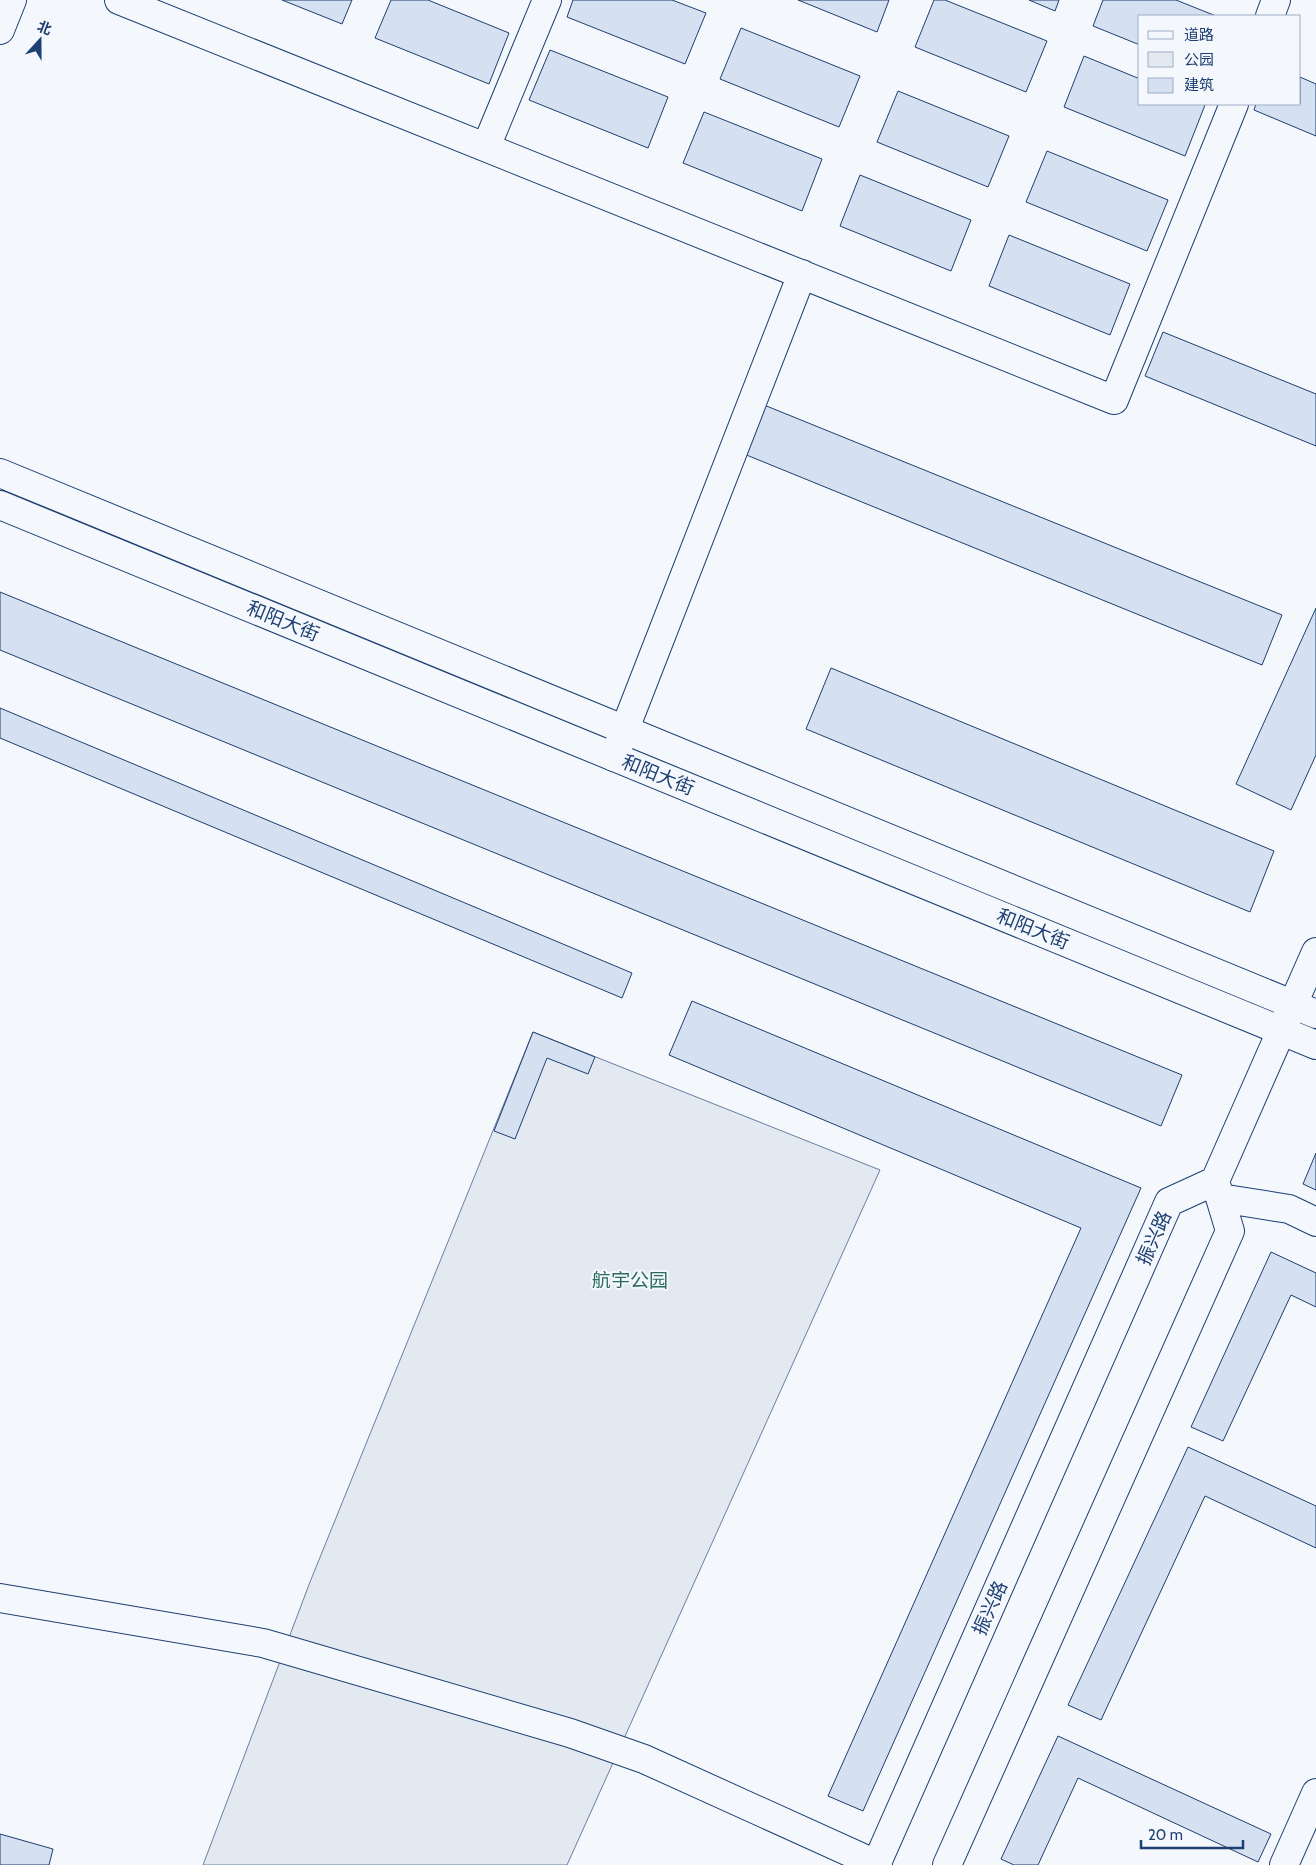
<svg xmlns="http://www.w3.org/2000/svg" width="1316" height="1865" font-family="Cabin,'Noto Sans SC',sans-serif">
<style>
.green{fill:#e3e9f0;stroke:#687fa3}
.building{fill:#d5e0f0;stroke:#1d3f73}
.lines{fill:none;stroke-linecap:round;stroke-linejoin:round}
.minor-casing{stroke:#1d3f73;stroke-width:30}
.major-casing{stroke:#1d3f73;stroke-width:30}
.minor{stroke:#f4f7fb;stroke-width:28}
.major{stroke:#f4f7fb;stroke-width:28}
.labels{text-anchor:middle;dominant-baseline:central;stroke-width:4;stroke-linejoin:round;paint-order:stroke}
.street-label{font-size:19px;fill:#1d3f73;stroke:#f4f7fb}
.park-label{font-size:19px;fill:#2c6c60;stroke:#f4f7fb}
</style>
<rect width="100%" height="100%" fill="#f4f7fb"/>
<!-- green -->
<path class="green" d="M533,1032l347,138 -313,695h-364l107,-283z"/>
<!-- building -->
<path class="building" d="M282,0h70l-10,24z
M391,0h37l81,33 -20,51 -114,-46z
M573,0h99l34,13 -21,51 -118,-47z
M798,0h91l-12,32z
M934,0h11l102,41 -21,51 -111,-45z
M1029,0h30l-4,11z
M1103,0h73l40,16h-76v29l-47,-19z
M741,28l119,48 -21,51 -119,-48z
M550,50l118,47 -20,51 -119,-48z
M1084,56l56,23v25h62l3,1 -20,51 -121,-49z
M1300,77l16,7v52l-62,-26 2,-6h44z
M898,91l111,45 -21,51 -111,-45z
M704,112l118,47 -20,52 -119,-48z
M1047,151l121,49 -21,51 -121,-49z
M860,175l111,45 -20,51 -111,-45z
M1009,235l121,49 -20,51 -121,-49z
M1163,332l153,62v52l-171,-70z
M764,405l518,210 -20,50 -518,-211z
M0,592l1182,483 -21,51 -1161,-476z
M1316,608v147l-25,55 -55,-26z
M831,668l443,183 -24,61 -444,-183z
M0,708l632,265 -10,25 -622,-260z
M692,1001l449,187 -278,623 -35,-15 253,-568 -412,-173z
M533,1032l62,25 -7,17 -41,-16 -32,81 -21,-8z
M1316,1153v37l-13,-6z
M1271,1252l45,21v34l-25,-12 -68,146 -32,-14z
M1188,1447l128,59v42l-111,-52 -104,224 -33,-15z
M1058,1736l213,98 -13,28 -180,-84 -40,87h-24l-13,-6z
M0,1834l53,15 -4,16h-49z"/>
<g class="lines">
<!-- minor casing -->
<g class="minor-casing">
<path id="minor" d="M119,0l995,400 120,-296
M1270,16l6,-16
M0,30l12,-30
M486,147l61,-147
M614,757l188,-483
M1215,1181l101,-229
M1220,1198l69,11 27,13
M0,1598l263,45 307,90 74,26 234,106
M876,1865l293,-663 46,-21
M947,1865l283,-634 -15,-50
M1284,1865l32,-72"/>
</g>
<!-- major casing -->
<g class="major-casing">
<path id="major" d="M0,473l1316,541
M0,505l1316,540"/>
</g>
<!-- minor -->
<use href="#minor" class="minor"/>
<!-- major -->
<use href="#major" class="major"/>
</g>
<g class="labels">
<!-- street labels -->
<g class="street-label">
<text transform="translate(283 621) rotate(22)">和阳大街</text>
<text transform="translate(658 775) rotate(22)">和阳大街</text>
<text transform="translate(1033 929) rotate(22)">和阳大街</text>
<text transform="translate(1154 1238) rotate(-66)">振兴路</text>
<text transform="translate(990 1608) rotate(-66)">振兴路</text>
</g>
<!-- park labels -->
<g class="park-label">
<text x="630" y="1280">航宇公园</text>
</g>
</g>
<!-- legend -->
<rect x="1138" y="15" width="162" height="90" fill="#f4f7fb" stroke="#9eadc5"/>
<rect x="1148" y="31" width="25" height="8" fill="#f4f7fb" stroke="#9eadc5"/>
<text x="1184" y="40" font-size="15" fill="#1d3f73">道路</text>
<rect x="1148" y="52" width="25" height="15" fill="#e3e9f0" stroke="#9eadc5"/>
<text x="1184" y="65" font-size="15" fill="#1d3f73">公园</text>
<rect x="1148" y="78" width="25" height="15" fill="#d5e0f0" stroke="#9eadc5"/>
<text x="1184" y="90" font-size="15" fill="#1d3f73">建筑</text>
<!-- north arrow -->
<g transform="translate(40 40) rotate(21)" stroke="#f4f7fb" stroke-width="4" paint-order="stroke">
<path d="M0-4L9 19L0 12L-9 19Z" fill="#1d3f73"/>
<text y="-8" font-size="14" font-weight="bold" text-anchor="middle" fill="#1d3f73">北</text>
</g>
<!-- scale -->
<path d="M1141 1840v8h102v-8" fill="none" stroke="#1d3f73" stroke-width="2.5"/>
<text x="1148" y="1840" font-size="15" fill="#1d3f73" stroke="#f4f7fb" stroke-width="4" paint-order="stroke">20 m</text>
</svg>
